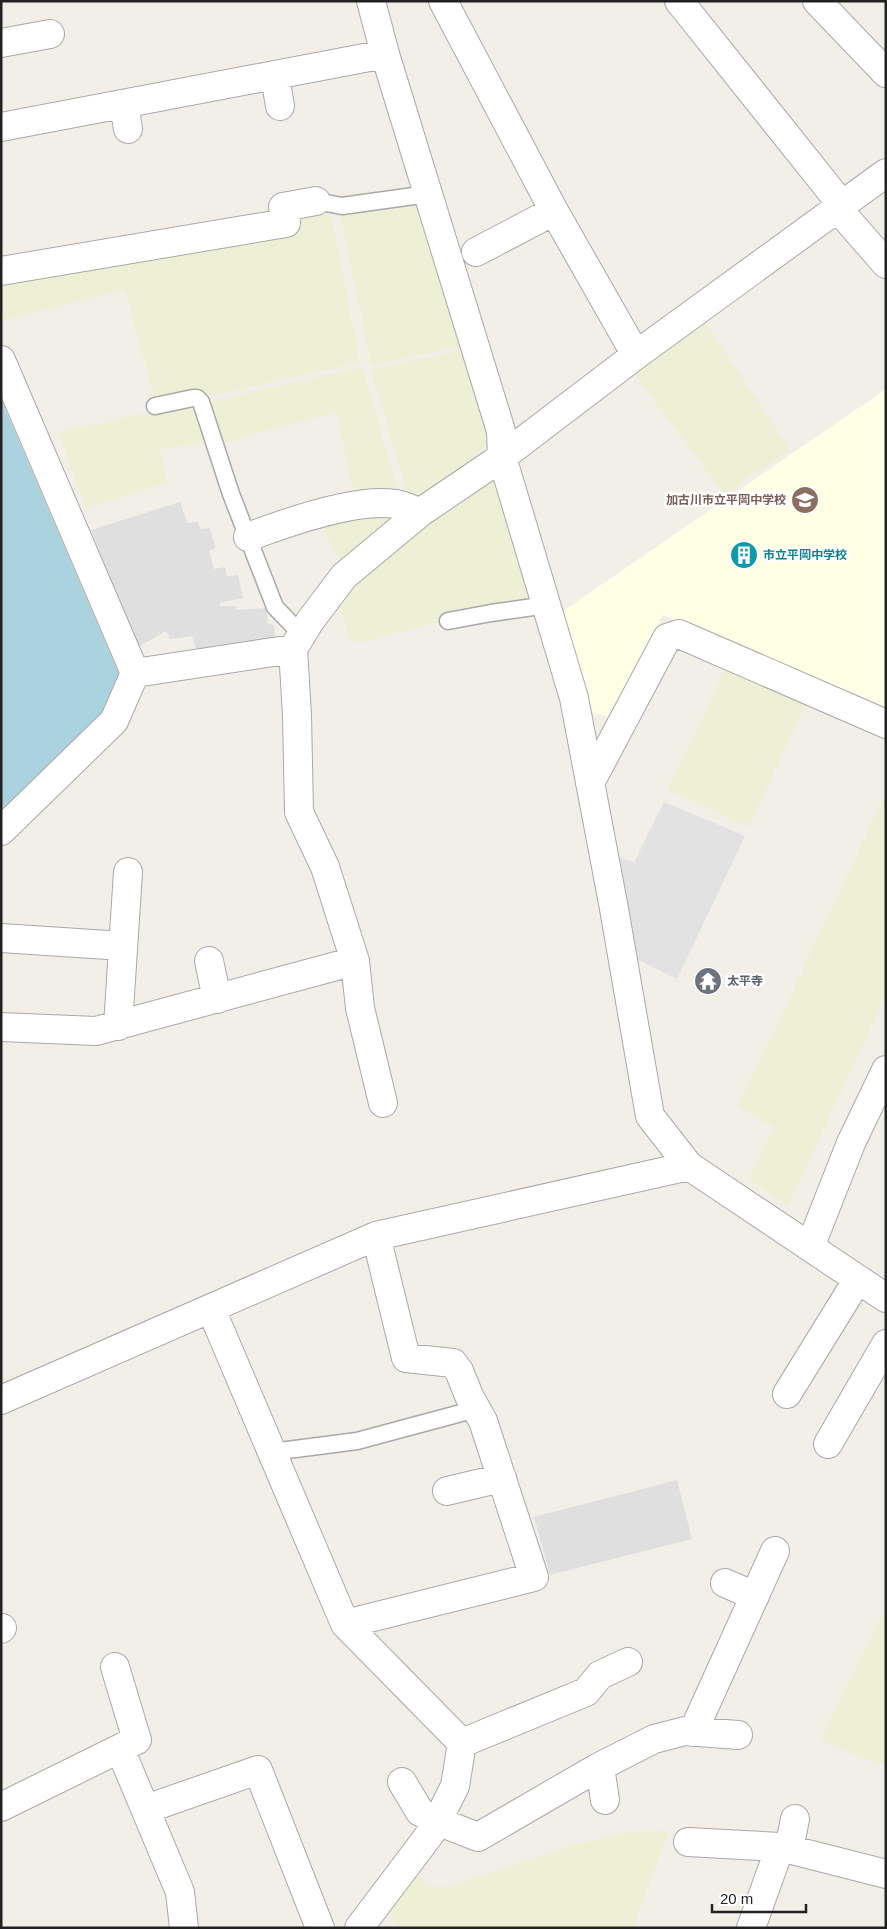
<svg xmlns="http://www.w3.org/2000/svg" width="887" height="1929" font-family="Arial,'Noto Sans JP',sans-serif">
<style>
.residential{fill:#e0dfdf}
.education{fill:#ffffe5}
.farmland{fill:#eef0d5}
.parking{fill:#e2e2e2}
.water{fill:#aad3df}
.lines{fill:none;stroke-linecap:round;stroke-linejoin:round}
.lane-casing{stroke:#a9a9a9;stroke-width:19}
.street-casing{stroke:#a9a9a9;stroke-width:30}
.lane{stroke:#fff;stroke-width:16}
.street{stroke:#fff;stroke-width:28}
.labels{text-anchor:middle;dominant-baseline:central;stroke-width:5;stroke-linejoin:round;paint-order:stroke}
.education-label{font-size:12px;font-weight:bold;fill:#785e54;stroke:#fff;text-anchor:end}
.culture-label{font-size:12px;font-weight:bold;fill:#0d838f;stroke:#fff;text-anchor:start}
.worship-label{font-size:12px;font-weight:bold;fill:#5b616d;stroke:#fff;text-anchor:start}
</style>
<rect width="100%" height="100%" fill="#f2efe9"/>
<!-- residential -->
<path class="residential" d="M180,502l7,21 11,-1 2,7 10,-1 5,20 -6,3 5,18 11,-2 2,9 11,-1 5,23 -23,5v3h16l1,4 29,-2 2,16 6,1 2,22 -78,9 -6,-20 -22,3 -4,-8 -28,16 -47,-117z
M677,1480l15,59 -142,36 -16,-58z"/>
<!-- education -->
<path class="education" d="M886,389v324l-223,-98 -52,102 -18,-4 -30,-102z"/>
<!-- farmland -->
<path class="farmland" d="M408,202l16,8 40,135 -93,20 -31,-152z
M331,213l29,149 -155,35 -50,4 -30,-111 -121,30 -3,-5v-36z
M703,319l87,131 -66,44 -91,-122z
M465,349l26,94 -69,55 -13,2 -38,-130z
M363,367l37,132 -48,-11 -15,-76 -118,32 -12,-42z
M191,404l6,3 9,36 -46,6 8,34 -83,25 -27,-76z
M486,479l12,3 40,118 -44,7 -132,35 -13,-1 -11,-46 2,-5z
M398,511l3,10 -60,43 -20,-41z
M725,670l81,35 -58,122 -80,-37z
M886,793v202l-98,211 -39,-27 25,-52 -36,-20z
M886,1607v158l-23,-7 -42,-18z
M668,1830l-34,98h-235l-14,-24 32,-34 8,16 21,1 129,-43 51,-11z"/>
<!-- parking -->
<path class="parking" d="M664,802l81,34 -68,143 -40,-20 -17,-102 14,6z"/>
<!-- water -->
<path class="water" d="M1,399l121,282 -10,22 -111,109z"/>
<g class="lines">
<!-- lane casing -->
<g class="lane-casing">
<path id="lane" d="M316,201l26,5 86,-12
M155,406l38,-8h4l4,4 30,92 44,113 27,28
M448,621l43,-8 56,-8
M272,1452l85,-11 119,-32"/>
</g>
<!-- street casing -->
<g class="street-casing">
<path id="street" d="M371,1l14,53 116,377 1,26 72,241 39,205 37,213 39,50 197,132
M443,1l111,210 82,144
M679,1l163,204
M817,1l69,72
M1,43l49,-9
M275,76l5,30
M124,104l4,25
M1,127l384,-73
M838,209l48,55
M476,252l78,-41
M1,271l285,-48 -3,-16 33,-6
M1,360l134,313 -21,48 -113,110
M248,537c37,-14 109,-39 147,-33 8,1 17,6 26,8
M135,673l158,-24
M590,783l77,-145 12,-4 207,90
M1,938l122,8
M209,961l8,38
M118,1026l10,-154
M1,1027l95,4 259,-70
M383,1103l-23,-95 -5,-47 -30,-94 -26,-55 -2,-97 -4,-66 17,-28 34,-45 77,-64 81,-55 134,-102 250,-182
M810,1247l41,-104 35,-73
M211,1309l134,315 117,119 -7,43 -22,44 -74,98
M787,1394l71,-115
M1,1400l375,-164 313,-70
M828,1444l58,-100
M447,1491l55,-13
M725,1583l30,13
M345,1624l189,-47 -51,-156 -13,-23 -11,-27 -6,-8 -47,-5 -30,-122
M1,1629l1,-1
M693,1732l82,-181
M462,1743l124,-51 14,-17 28,-13
M120,1749l60,143 4,36
M600,1767l5,33
M402,1782l18,30 17,9 41,16 119,-69 57,-29 31,-8 53,4
M1,1807l136,-67 -22,-73
M146,1809l112,-39 62,158
M688,1842l92,5
M789,1849l6,-30
M751,1928l29,-81 106,27"/>
</g>
<!-- lane -->
<use href="#lane" class="lane"/>
<!-- street -->
<use href="#street" class="street"/>
</g>
<!-- icons -->
<defs>
<g id="school-disc" transform="scale(1.4375)"><circle r="9.5" fill="#8d6e63" stroke="#fff"/><path d="M0-5L7-2L0 1L-7-2ZM-4 1L0 2.5L4 1V4Q0 6-4 4Z" fill="#fff"/></g>
<g id="building-disc" transform="scale(1.4375)"><circle r="9.5" fill="#0f9aa8" stroke="#fff"/><path d="M-4-6H4V6H1V3H-1V6H-4ZM-2.5-4.3h1.7v1.8h-1.7ZM.8-4.3h1.7v1.8H.8ZM-2.5-1h1.7V.8h-1.7ZM.8-1h1.7V.8H.8Z" fill="#fff"/></g>
<g id="temple-disc" transform="scale(1.4375)"><circle r="9.5" fill="#6b7280" stroke="#fff"/><path d="M0-6L5-2H3V0L6.5 2.5H4V6H1.5V3h-3V6H-4V2.5H-6.5L-3 0V-2H-5Z" fill="#fff"/></g>
</defs>
<g fill-rule="evenodd">
<use href="#school-disc" x="805" y="500"/>
<use href="#building-disc" x="744" y="555"/>
<use href="#temple-disc" x="708" y="981"/>
</g>
<g class="labels">
<!-- education labels -->
<g class="education-label">
<text x="786" y="500">加古川市立平岡中学校</text>
</g>
<!-- culture labels -->
<g class="culture-label">
<text x="763" y="555">市立平岡中学校</text>
</g>
<!-- worship labels -->
<g class="worship-label">
<text x="727" y="981">太平寺</text>
</g>
</g>
<!-- border -->
<rect width="887" height="1929" fill="none" stroke="#222222" stroke-width="5"/>
<!-- scale -->
<path d="M712 1904v8h94v-8" fill="none" stroke="#222222" stroke-width="2.5"/>
<text x="720" y="1904" font-size="15" fill="#222222" stroke="#ffffff" stroke-width="4" paint-order="stroke">20 m</text>
</svg>
